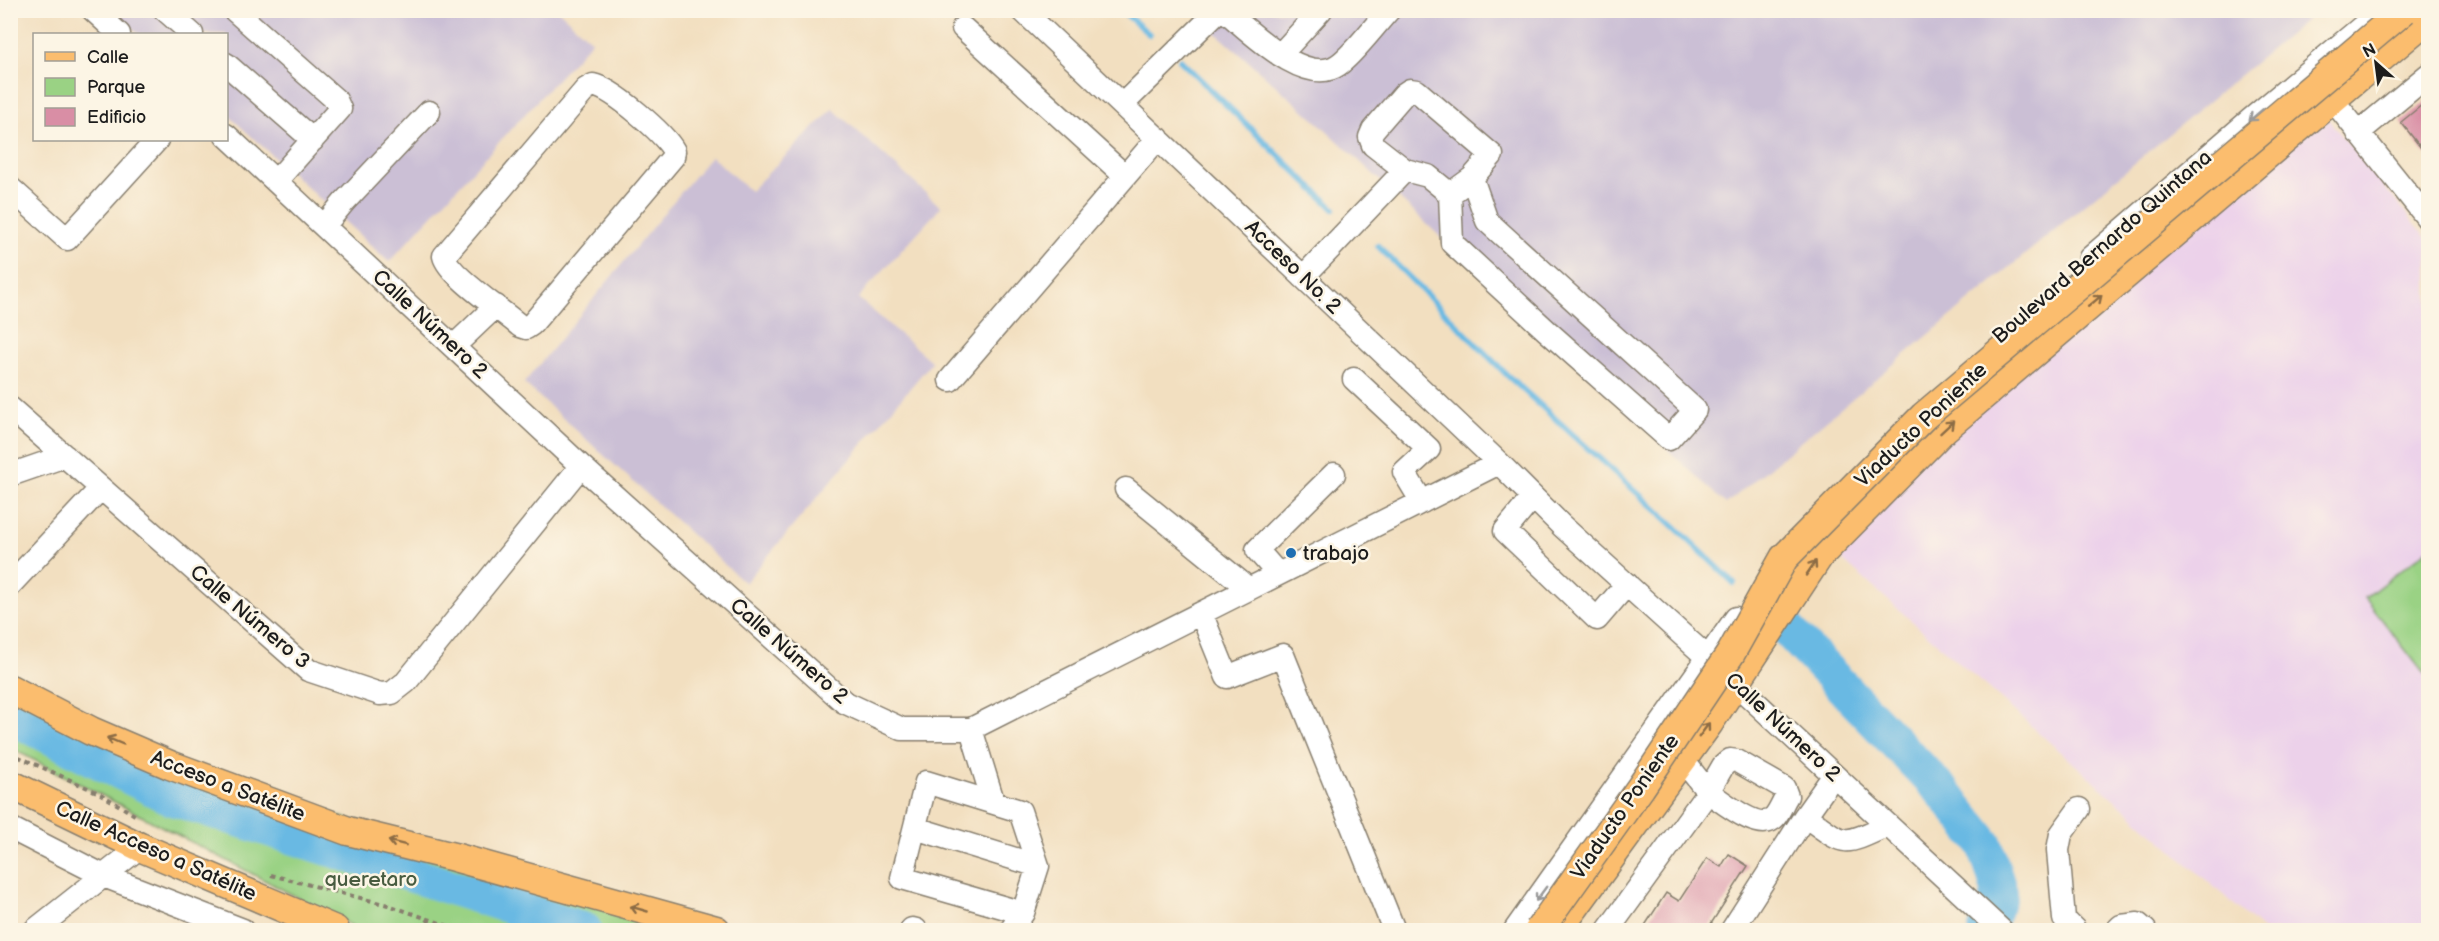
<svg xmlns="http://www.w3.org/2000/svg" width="2439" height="941" font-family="'Balsamiq Sans',sans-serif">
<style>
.built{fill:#ecd1ea}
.industrial{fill:#cbbfd5}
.green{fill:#9ad284;stroke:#5b7750;stroke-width:1.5}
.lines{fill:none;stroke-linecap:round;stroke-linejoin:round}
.stream{stroke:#69b9e3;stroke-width:6}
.river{stroke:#69b9e3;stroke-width:36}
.building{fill:#d98ea5}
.minor-casing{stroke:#877e6e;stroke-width:25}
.major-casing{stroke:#877e6e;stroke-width:31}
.path{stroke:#877e6e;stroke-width:4;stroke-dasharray:4.5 4.5;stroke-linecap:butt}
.minor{stroke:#fff;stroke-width:22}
.major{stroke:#fbbd6e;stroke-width:28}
.major-bridge-casing{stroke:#877e6e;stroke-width:31;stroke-linecap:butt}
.major-bridge{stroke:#fbbd6e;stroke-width:28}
.oneway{stroke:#999}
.oneway2{stroke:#8c6c45}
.poi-dot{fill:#1f6fb2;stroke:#fcf5e5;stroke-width:2}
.labels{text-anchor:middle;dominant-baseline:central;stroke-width:5;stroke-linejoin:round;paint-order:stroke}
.street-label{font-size:21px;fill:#1c1c1c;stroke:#fcf5e5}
.poi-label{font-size:21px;fill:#1c1c1c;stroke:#fcf5e5;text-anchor:start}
.park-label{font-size:21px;fill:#485c40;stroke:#fcf5e5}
</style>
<rect width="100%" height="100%" fill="#fcf5e5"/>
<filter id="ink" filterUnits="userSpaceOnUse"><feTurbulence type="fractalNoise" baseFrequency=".0167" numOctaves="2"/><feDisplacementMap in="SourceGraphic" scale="12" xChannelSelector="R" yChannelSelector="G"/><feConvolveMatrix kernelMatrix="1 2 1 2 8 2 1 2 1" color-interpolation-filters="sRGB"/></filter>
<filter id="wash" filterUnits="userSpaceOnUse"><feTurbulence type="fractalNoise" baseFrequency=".008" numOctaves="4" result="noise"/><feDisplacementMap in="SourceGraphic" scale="24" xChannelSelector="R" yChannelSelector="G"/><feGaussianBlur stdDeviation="1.35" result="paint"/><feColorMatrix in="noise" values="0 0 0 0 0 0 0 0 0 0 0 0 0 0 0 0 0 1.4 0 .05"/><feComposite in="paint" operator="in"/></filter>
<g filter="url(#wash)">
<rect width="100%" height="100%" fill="#f2dfc0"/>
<!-- built -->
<path class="built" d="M2323,113l105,127v690h-165l-432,-380 90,-94z"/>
<!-- industrial -->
<path class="industrial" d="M113,11h446l33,30 -203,221 -162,-148 -1,-80h-87z
M1191,11h1126l-591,493 -403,-377z
M833,109l108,98 -83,91 74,64 -187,221 -221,-200 187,-227 39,35z"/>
<!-- green -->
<path class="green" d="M2428,549v123l-3,3 -60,-77z
M10,671l182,102 535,157h-367l-349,-182z"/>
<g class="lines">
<!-- stream -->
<path class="stream" d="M1121,10l28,24
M1180,60l154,149
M1378,246l130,130 166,150 60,57"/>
<!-- river -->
<path class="river" d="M1785,627l158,165 42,53 15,48 -14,37
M10,716l160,81 414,133"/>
</g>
<g id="blocks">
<!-- building -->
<path class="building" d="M2428,100v57l-27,-35z
M1729,854l19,12 -41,64h-65l24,-37 13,8 28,-43 14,9z"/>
</g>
</g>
<g filter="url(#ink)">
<use href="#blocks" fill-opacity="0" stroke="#877e6e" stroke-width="1.5"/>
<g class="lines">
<!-- minor casing -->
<g class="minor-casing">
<path id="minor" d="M93,10l26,24
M165,10l27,24
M234,10l102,90 4,9 -64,72
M1022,10l477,453 63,63 147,133 292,271
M1224,10c25,20 81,78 114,55 14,-9 38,-41 51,-55
M963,28l162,148
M1280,55l41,-45
M226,64l87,76
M593,85c20,4 71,48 81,66l-1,6 -141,167 -6,4 -6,-2c-17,-15 -72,-51 -76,-70l142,-167z
M1410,90l7,1 75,64 -20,23 -22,16 -22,-18 -23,-6 -32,-25 -3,-8 3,-7 31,-36z
M2332,99l96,120
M1122,105l97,-95
M2358,133l70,-58
M226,135l355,331 263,236 58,27h69l528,-266
M10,188l57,51 90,-99
M1450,194l2,49 94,87 123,109 26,-29 -208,-189 -15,-43
M324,226l20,-24 85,-90
M2090,258l160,-138 132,-110
M1303,277l102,-107
M454,346l42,-40
M1354,379l75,70 -25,23 18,30
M950,380l208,-242
M10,408l298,262 72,24 12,-1 14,-11 175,-216
M10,475l55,-19
M1126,489l123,100
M1533,497l-28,34 92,88 30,-35
M1278,574l-21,-24 77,-76
M10,585l91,-97
M1201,613l26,64 56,-22 111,275
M971,729l22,72
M1730,760l7,1 47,27 3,8c-4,6 -7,15 -12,21 -15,17 -53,-16 -67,-25l15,-26z
M1805,816l29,-41
M10,828l94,48 139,54
M915,828l123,38
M912,929l4,1
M35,930l105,-83
M1011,930l12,-17 15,-47 -18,-55 -94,-29 -24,96 121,35
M1515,930l221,-312
M1608,930l100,-138 -26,-33
M1732,930l73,-114c42,30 35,31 83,9
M2075,930l-11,-11 -6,-69 3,-16 18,-25
M2117,930l4,-4 17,-2 7,6"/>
</g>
<!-- major casing -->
<g class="major-casing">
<path id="major" d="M10,689l81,42 79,34 178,66 106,26 262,73
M10,784l130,63 195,83
M1558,930l151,-207 110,-167 126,-128 483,-410"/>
</g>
<!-- path -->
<path class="path" d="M10,753l89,40 39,24
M271,875l117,30 72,25
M427,919l9,11"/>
<!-- minor -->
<use href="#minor" class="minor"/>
<!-- major -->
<use href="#major" class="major"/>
<!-- major-bridge casing -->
<g class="major-bridge-casing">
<path id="major-bridge" d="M1539,930l102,-143 90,-134 53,-95 140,-142 480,-406"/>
</g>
<!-- major-bridge -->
<use href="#major-bridge" class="major-bridge"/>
</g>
<!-- one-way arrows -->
<defs><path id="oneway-shaft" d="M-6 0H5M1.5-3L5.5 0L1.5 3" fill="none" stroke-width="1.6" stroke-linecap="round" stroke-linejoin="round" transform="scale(1.5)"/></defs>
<g class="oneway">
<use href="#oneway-shaft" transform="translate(2256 115) rotate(140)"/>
<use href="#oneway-shaft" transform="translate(1541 894) rotate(126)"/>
</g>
<g class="oneway2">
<use href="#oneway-shaft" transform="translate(2095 301) rotate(-40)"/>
<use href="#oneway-shaft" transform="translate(1947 427) rotate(-43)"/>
<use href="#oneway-shaft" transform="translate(1811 568) rotate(-56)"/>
<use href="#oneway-shaft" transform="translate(1704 730) rotate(-54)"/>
<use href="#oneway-shaft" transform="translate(115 741) rotate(-157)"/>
<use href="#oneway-shaft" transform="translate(397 843) rotate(-166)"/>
<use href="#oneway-shaft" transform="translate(639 909) rotate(-164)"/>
</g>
</g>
<!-- markers -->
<circle class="poi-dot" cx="1291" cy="553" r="6"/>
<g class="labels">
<!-- street labels -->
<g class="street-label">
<text transform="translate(2102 247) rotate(-41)">Boulevard Bernardo Quintana</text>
<text transform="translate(1293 267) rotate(44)">Acceso No. 2</text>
<text transform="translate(430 324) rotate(43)">Calle Número 2</text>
<text transform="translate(1921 425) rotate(-43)">Viaducto Poniente</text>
<text transform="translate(250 617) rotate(40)">Calle Número 3</text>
<text transform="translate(789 651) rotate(41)">Calle Número 2</text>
<text transform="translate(1783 727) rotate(43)">Calle Número 2</text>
<text transform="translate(228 786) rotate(21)">Acceso a Satélite</text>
<text transform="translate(1625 807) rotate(-55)">Viaducto Poniente</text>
<text transform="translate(156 851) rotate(24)">Calle Acceso a Satélite</text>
</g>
<!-- poi labels -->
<g class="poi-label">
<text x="1303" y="553">trabajo</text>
</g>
<!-- park labels -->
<g class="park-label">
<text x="371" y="879">queretaro</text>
</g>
</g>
<!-- margin -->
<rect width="2439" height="941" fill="none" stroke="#fcf5e5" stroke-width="36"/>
<!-- legend -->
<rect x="33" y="33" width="195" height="108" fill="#fcf5e5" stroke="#a29e95" stroke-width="1.5"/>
<rect x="45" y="52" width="30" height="9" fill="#fbbd6e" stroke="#a29e95" stroke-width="1.5"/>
<text x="87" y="63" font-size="18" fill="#1c1c1c">Calle</text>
<rect x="45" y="78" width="30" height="18" fill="#9ad284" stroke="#a29e95" stroke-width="1.5"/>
<text x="87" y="93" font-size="18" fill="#1c1c1c">Parque</text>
<rect x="45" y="108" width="30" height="18" fill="#d98ea5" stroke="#a29e95" stroke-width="1.5"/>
<text x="87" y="123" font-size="18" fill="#1c1c1c">Edificio</text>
<!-- north arrow -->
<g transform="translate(2376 63) rotate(332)" stroke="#fcf5e5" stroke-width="4.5" paint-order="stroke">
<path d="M0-4.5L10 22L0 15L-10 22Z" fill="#1c1c1c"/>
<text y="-9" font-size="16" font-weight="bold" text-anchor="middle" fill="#1c1c1c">N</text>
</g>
</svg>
